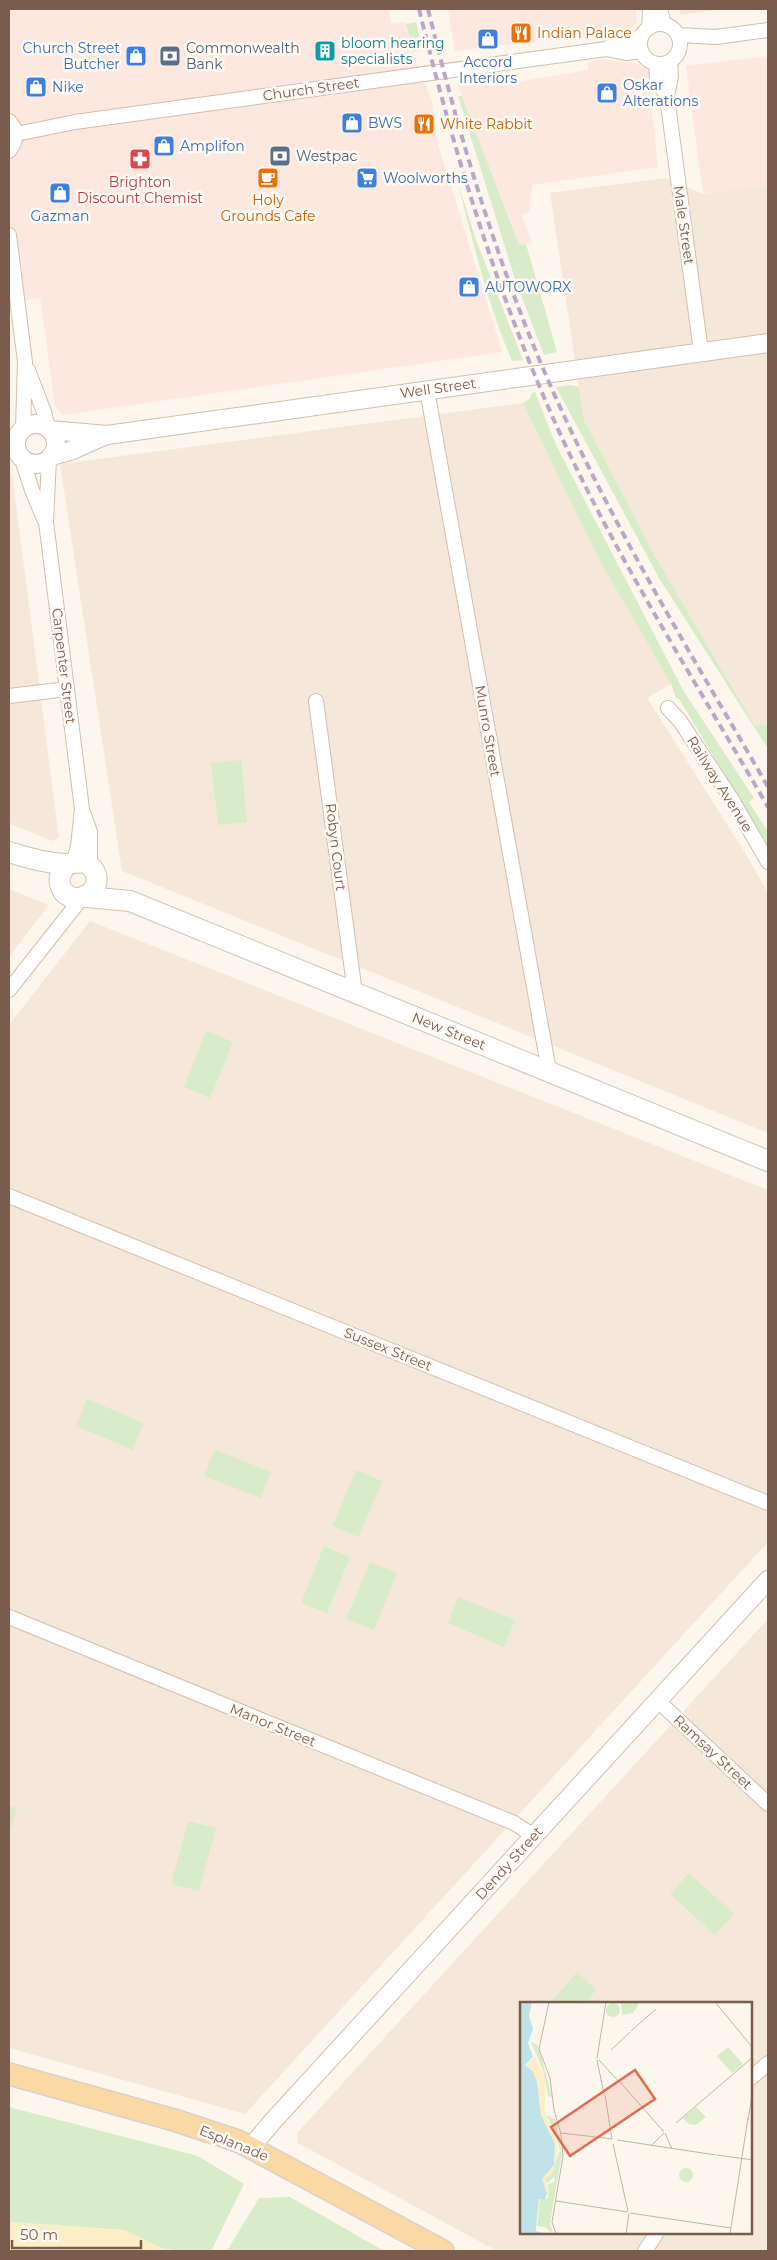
<svg xmlns="http://www.w3.org/2000/svg" width="777" height="2260" font-family="Montserrat,sans-serif">
<style>
.residential{fill:#f5e8da;fill-rule:evenodd}
.commercial{fill:#fde8e0}
.green{fill:#d8ecc9}
.sand{fill:#fcefc7}
.lines{fill:none;stroke-linecap:round;stroke-linejoin:round}
.minor-casing{stroke:#d1beb0;stroke-width:16}
.tertiary-casing{stroke:#d1beb0;stroke-width:20}
.secondary-casing{stroke:#d6c0b0;stroke-width:22}
.primary-casing{stroke:#dad1cd;stroke-width:24}
.minor{stroke:#fff;stroke-width:14}
.tertiary{stroke:#fff;stroke-width:18}
.secondary{stroke:#fff;stroke-width:20}
.primary{stroke:#fbd9a5;stroke-width:21}
.rail{stroke:#b9a8c9;stroke-width:4;stroke-dasharray:8 5;stroke-linecap:butt}
.labels{text-anchor:middle;dominant-baseline:central;stroke-width:5;stroke-linejoin:round;paint-order:stroke}
.food-label{font-size:14px;fill:#c56008;stroke:#fffaf3;text-anchor:start}
.culture-label{font-size:14px;fill:#0d838f;stroke:#fffaf3;text-anchor:start}
.shop-label{font-size:14px;fill:#366cbe;stroke:#fffaf3;text-anchor:start}
.service-label{font-size:14px;fill:#4e5e75;stroke:#fffaf3;text-anchor:start}
.street-label{font-size:14px;fill:#7a5c4d;stroke:#fffaf3}
.health-label{font-size:14px;fill:#be3a42;stroke:#fffaf3}
.inset-road{fill:none;stroke:#c5b3a7;stroke-width:1}
.view{fill:#dc6d51;fill-opacity:0.15;stroke:#dc6d51;stroke-width:2.5}
.inset-edge{fill:none;stroke:#7a5c4d;stroke-width:2.5}
</style>
<rect width="100%" height="100%" fill="#fdf6ec"/>
<!-- residential -->
<path class="residential" d="M680,9h43l-43,6z
M665,178l38,16 65,-9v539l-13,2 -99,-168 -72,-138 -34,-227z
M523,403l75,155 73,126 -24,14 97,153 24,42v240l-646,-262 -62,-407z
M9,473h3l47,365 -7,3 -43,-18z
M9,889l40,16 -40,52z
M90,921l678,269v352l-523,572 -236,-66v-1023z
M768,1619v632h-271l-199,-108 -1,-10zM521,2004h230v230h-230z"/>
<!-- commercial -->
<path class="commercial" d="M9,9h379l4,15 13,-2 12,43 15,36 6,43 64,208 -440,63 -7,-10 -15,-107 -31,4z
M448,9h187l2,13 -8,8 -174,21z
M768,56v129l-65,9 -17,-128z
M603,59l34,5 10,5 6,19 -3,1 8,78 -126,18 -3,27 -8,2 11,29 -13,2 -62,-162 47,-6 6,6 78,-13 1,-8z"/>
<!-- green -->
<path class="green" d="M416,22l7,28 -10,2 -7,-28z
M458,96h4l57,149 7,-1 31,108 -13,3 -29,-76z
M457,180l19,60 47,120 -11,1c-25,-58 -39,-120 -55,-181z
M571,385l8,2 5,33 72,138 99,168 13,-2v25l-109,-171 -103,-191z
M533,392h2l21,53 127,245 71,108 -5,4 19,30v14l-89,-147 -3,-1 -5,-14 -73,-126 -75,-155 6,-4z
M241,760l6,62 -29,3 -7,-62z
M206,1031l27,11 -23,56 -26,-11z
M87,1399l57,24 -11,27 -57,-24z
M214,1449l57,23 -10,26 -57,-22z
M356,1470l26,11 -23,56 -27,-11z
M324,1546l26,11 -23,56 -26,-10z
M370,1562l27,11 -23,57 -28,-11z
M458,1597l57,23 -11,27 -56,-24z
M9,1806l8,2 -8,27z
M188,1821l28,7 -17,63 -28,-7z
M689,1873l45,41 -19,21 -45,-41z
M577,1972l19,18 -12,14h-35z
M9,2107l189,49 46,28 -33,67h-33l-17,-3 -37,-18 -115,-8z
M290,2197l94,54h-157l32,-53z"/>
<!-- sand -->
<path class="sand" d="M9,2222l115,8 37,18 17,3h-169z"/>
<g class="lines">
<!-- minor casing -->
<g class="minor-casing">
<path id="minor" d="M660,9l4,15
M640 44a20 20 0 1 1 40 0a20 20 0 1 1-40 0Z
M649,28l1,-19
M679,35l37,2 52,-7
M606,49l17,-10 18,-1
M656,64l1,14 10,19 34,255
M667,97l4,-21 -1,-14
M9,121c9,9 8,20 0,30
M16,134l59,-12 531,-73 20,4 15,-2
M9,235l16,127 -2,66
M28,370l16,42 4,16
M427,390l122,681
M22,459l10,31 12,29
M49,459l-3,63 36,287 -4,37 -4,16
M9,696l58,-7
M316,701l39,292
M668,708l12,13 51,77 37,64
M84,815l6,17v34
M9,990l72,-91
M9,1196l759,307
M9,1617l505,206 20,13
M658,1701l110,103
M751,2078l17,-15
M645,2251l11,-17"/>
</g>
<!-- tertiary casing -->
<g class="tertiary-casing">
<path id="tertiary" d="M16 444a20 20 0 1 1 40 0a20 20 0 1 1-40 0Z
M50,430l57,5 661,-92
M51,456l19,-5 34,-15
M251,2147l22,-26 495,-541"/>
</g>
<!-- secondary casing -->
<g class="secondary-casing">
<path id="secondary" d="M9,852c18,6 37,11 56,12 11,0 20,-6 28,5 16,24 -26,43 -33,15 -2,-8 2,-14 8,-20
M87,897l43,4 638,260"/>
</g>
<!-- primary casing -->
<g class="primary-casing">
<path id="primary" d="M9,2074l165,46 64,21 205,110"/>
</g>
<!-- minor -->
<use href="#minor" class="minor"/>
<!-- tertiary -->
<use href="#tertiary" class="tertiary"/>
<!-- secondary -->
<use href="#secondary" class="secondary"/>
<!-- primary -->
<use href="#primary" class="primary"/>
<!-- rail -->
<path class="rail" d="M419,9c34,140 76,277 134,409 60,135 141,261 215,389
M428,9c33,135 74,271 132,398 60,132 136,255 208,380"/>
</g>
<!-- icons -->
<defs>
<g id="restaurant-square" transform="scale(1.125)"><rect x="-9" y="-9" width="18" height="18" rx="4" fill="#e8710a" stroke="#fffaf3"/><path d="M-5-6h1v4h1v-4h1v4h1v-4h1v5L-1.5 .5V6h-2V.5L-5-1ZM5-6V6H3V1.5H1.5Q1.5-4 5-6Z" fill="#fff"/></g>
<g id="shop-square" transform="scale(1.125)"><rect x="-9" y="-9" width="18" height="18" rx="4" fill="#3f7fe0" stroke="#fffaf3"/><path d="M-5-2.5h2.3a2.7 3.5 0 0 1 5.4 0H5L5.5 6h-11ZM-1.5-2.5h3a1.5 2.3 0 0 0-3 0Z" fill="#fff"/></g>
<g id="building-square" transform="scale(1.125)"><rect x="-9" y="-9" width="18" height="18" rx="4" fill="#0f9aa8" stroke="#fffaf3"/><path d="M-4-6H4V6H1V3H-1V6H-4ZM-2.5-4.3h1.7v1.8h-1.7ZM.8-4.3h1.7v1.8H.8ZM-2.5-1h1.7V.8h-1.7ZM.8-1h1.7V.8H.8Z" fill="#fff"/></g>
<g id="bank-square" transform="scale(1.125)"><rect x="-9" y="-9" width="18" height="18" rx="4" fill="#5c6f8a" stroke="#fffaf3"/><path d="M-6-4H6V4H-6ZM0-2.3a2.3 2.3 0 1 0 0 4.6a2.3 2.3 0 1 0 0-4.6Z" fill="#fff"/></g>
<g id="pharmacy-square" transform="scale(1.125)"><rect x="-9" y="-9" width="18" height="18" rx="4" fill="#e0444e" stroke="#fffaf3"/><path d="M-2-6h4v4h4v4h-4v4h-4v-4h-4v-4h4Z" fill="#fff"/></g>
<g id="cafe-square" transform="scale(1.125)"><rect x="-9" y="-9" width="18" height="18" rx="4" fill="#e8710a" stroke="#fffaf3"/><path d="M-5.5-4.5H6V0H3Q3 3.5 0 3.5H-2.5Q-5.5 3.5-5.5 0ZM3-3.2v2h1.7v-2ZM-6 4.5H4V6H-6Z" fill="#fff"/></g>
<g id="supermarket-square" transform="scale(1.125)"><rect x="-9" y="-9" width="18" height="18" rx="4" fill="#3f7fe0" stroke="#fffaf3"/><path d="M-6-5.5h2.5l.6 2H6L4.5 2H-2.5L-4.4-4H-6ZM-1.5 3.2a1.3 1.3 0 1 0 .1 0ZM3 3.2a1.3 1.3 0 1 0 .1 0Z" fill="#fff"/></g>
</defs>
<g fill-rule="evenodd">
<use href="#restaurant-square" x="521" y="33"/>
<use href="#shop-square" x="488" y="39"/>
<use href="#building-square" x="325" y="51"/>
<use href="#shop-square" x="136" y="56"/>
<use href="#bank-square" x="170" y="56"/>
<use href="#shop-square" x="36" y="87"/>
<use href="#shop-square" x="607" y="93"/>
<use href="#shop-square" x="352" y="123"/>
<use href="#restaurant-square" x="424" y="124"/>
<use href="#shop-square" x="164" y="146"/>
<use href="#bank-square" x="280" y="156"/>
<use href="#pharmacy-square" x="140" y="159"/>
<use href="#cafe-square" x="268" y="178"/>
<use href="#supermarket-square" x="367" y="178"/>
<use href="#shop-square" x="60" y="193"/>
<use href="#shop-square" x="469" y="287"/>
</g>
<g class="labels">
<!-- food labels -->
<g class="food-label">
<text x="537" y="33">Indian Palace</text>
<text x="440" y="124">White Rabbit</text>
<text x="268" y="200" text-anchor="middle">Holy<tspan x="268" dy="16">Grounds Cafe</tspan></text>
</g>
<!-- culture labels -->
<g class="culture-label">
<text x="341" y="43">bloom hearing<tspan x="341" dy="16">specialists</tspan></text>
</g>
<!-- shop labels -->
<g class="shop-label">
<text x="120" y="48" text-anchor="end">Church Street<tspan x="120" dy="16">Butcher</tspan></text>
<text x="488" y="62" text-anchor="middle">Accord<tspan x="488" dy="16">Interiors</tspan></text>
<text x="623" y="85">Oskar<tspan x="623" dy="16">Alterations</tspan></text>
<text x="52" y="87">Nike</text>
<text x="368" y="123">BWS</text>
<text x="180" y="146">Amplifon</text>
<text x="383" y="178">Woolworths</text>
<text x="60" y="216" text-anchor="middle">Gazman</text>
<text x="485" y="287">AUTOWORX</text>
</g>
<!-- service labels -->
<g class="service-label">
<text x="186" y="48">Commonwealth<tspan x="186" dy="16">Bank</tspan></text>
<text x="296" y="156">Westpac</text>
</g>
<!-- street labels -->
<g class="street-label">
<text transform="translate(311 89) rotate(-8)">Church Street</text>
<text transform="translate(684 225) rotate(82)">Male Street</text>
<text transform="translate(438 388) rotate(-8)">Well Street</text>
<text transform="translate(64 666) rotate(83)">Carpenter Street</text>
<text transform="translate(488 731) rotate(80)">Munro Street</text>
<text transform="translate(720 784) rotate(58)">Railway Avenue</text>
<text transform="translate(336 847) rotate(83)">Robyn Court</text>
<text transform="translate(449 1031) rotate(22)">New Street</text>
<text transform="translate(388 1349) rotate(22)">Sussex Street</text>
<text transform="translate(273 1725) rotate(22)">Manor Street</text>
<text transform="translate(713 1752) rotate(43)">Ramsay Street</text>
<text transform="translate(509 1863) rotate(-48)">Dendy Street</text>
<text transform="translate(234 2143) rotate(22)">Esplanade</text>
</g>
<!-- health labels -->
<g class="health-label">
<text x="140" y="182">Brighton<tspan x="140" dy="16">Discount Chemist</tspan></text>
</g>
</g>
<!-- overview -->
<g transform="translate(520 2002)">
<rect width="232" height="232" fill="#fdf6ec"/>
<path d="M101,0h17v4l-5,7 -11,2zM86 8a7 7 0 1 1 14 0a7 7 0 1 1-14 0ZM11,40l7,3 14,52 -4,-1 -4,-23zM208,45l15,17 -11,9 -15,-17zM176,105l10,10 -10,8 -7,-1 -6,-6zM26,113l10,5 6,33 -12,70 3,11 -8,-7 -8,-1 3,-28 8,1v-15l7,-2 -1,-5 -7,6 -3,-5 7,-5 9,-22 -5,-20zM159 173a7 7 0 1 1 14 0a7 7 0 1 1-14 0Z" fill="#d8ecc9"/>
<path d="M15,55l10,21v37l10,16 3,22 -6,21 -7,5 4,10 -1,10 -6,-20 13,-19v-16l-14,-29 -4,-33 -4,-10 -8,-6z" fill="#fcefc7"/>
<path d="M0,0h12l-3,13 4,14 -5,14 5,14 -8,8 8,7 4,10 4,33 14,29 -1,21 -12,14 5,14 -2,6h-6l-3,28v4l11,3h-27z" fill="#bfe3e8"/>
<path class="inset-road" d="M29,0l-10,47 11,29 4,32 7,24 2,22 -11,66 4,12M195,0l38,46M111,29l25,-22M91,48l19,-18M77,56l9,-56M77,58l7,34M79,58l20,22M100,80l44,50M85,93l7,44M228,118l5,-30M156,121l77,-66M41,131l51,6M145,131l7,16M97,138l99,15M93,142l15,67M131,144l13,-13M197,153l36,5M36,199l72,11M110,211l101,15M106,232l3,-21M210,232l18,-116"/>
<path class="view" d="M115,68l20,29 -85,57 -19,-29z"/>
<rect width="232" height="232" class="inset-edge"/>
</g>
<!-- border -->
<rect width="777" height="2260" fill="none" stroke="#7a5c4d" stroke-width="20"/>
<!-- scale -->
<path d="M12 2240v8h129v-8" fill="none" stroke="#7a5c4d" stroke-width="2.5"/>
<text x="20" y="2240" font-size="15" fill="#7a5c4d" stroke="#fffaf3" stroke-width="4" paint-order="stroke">50 m</text>
</svg>
